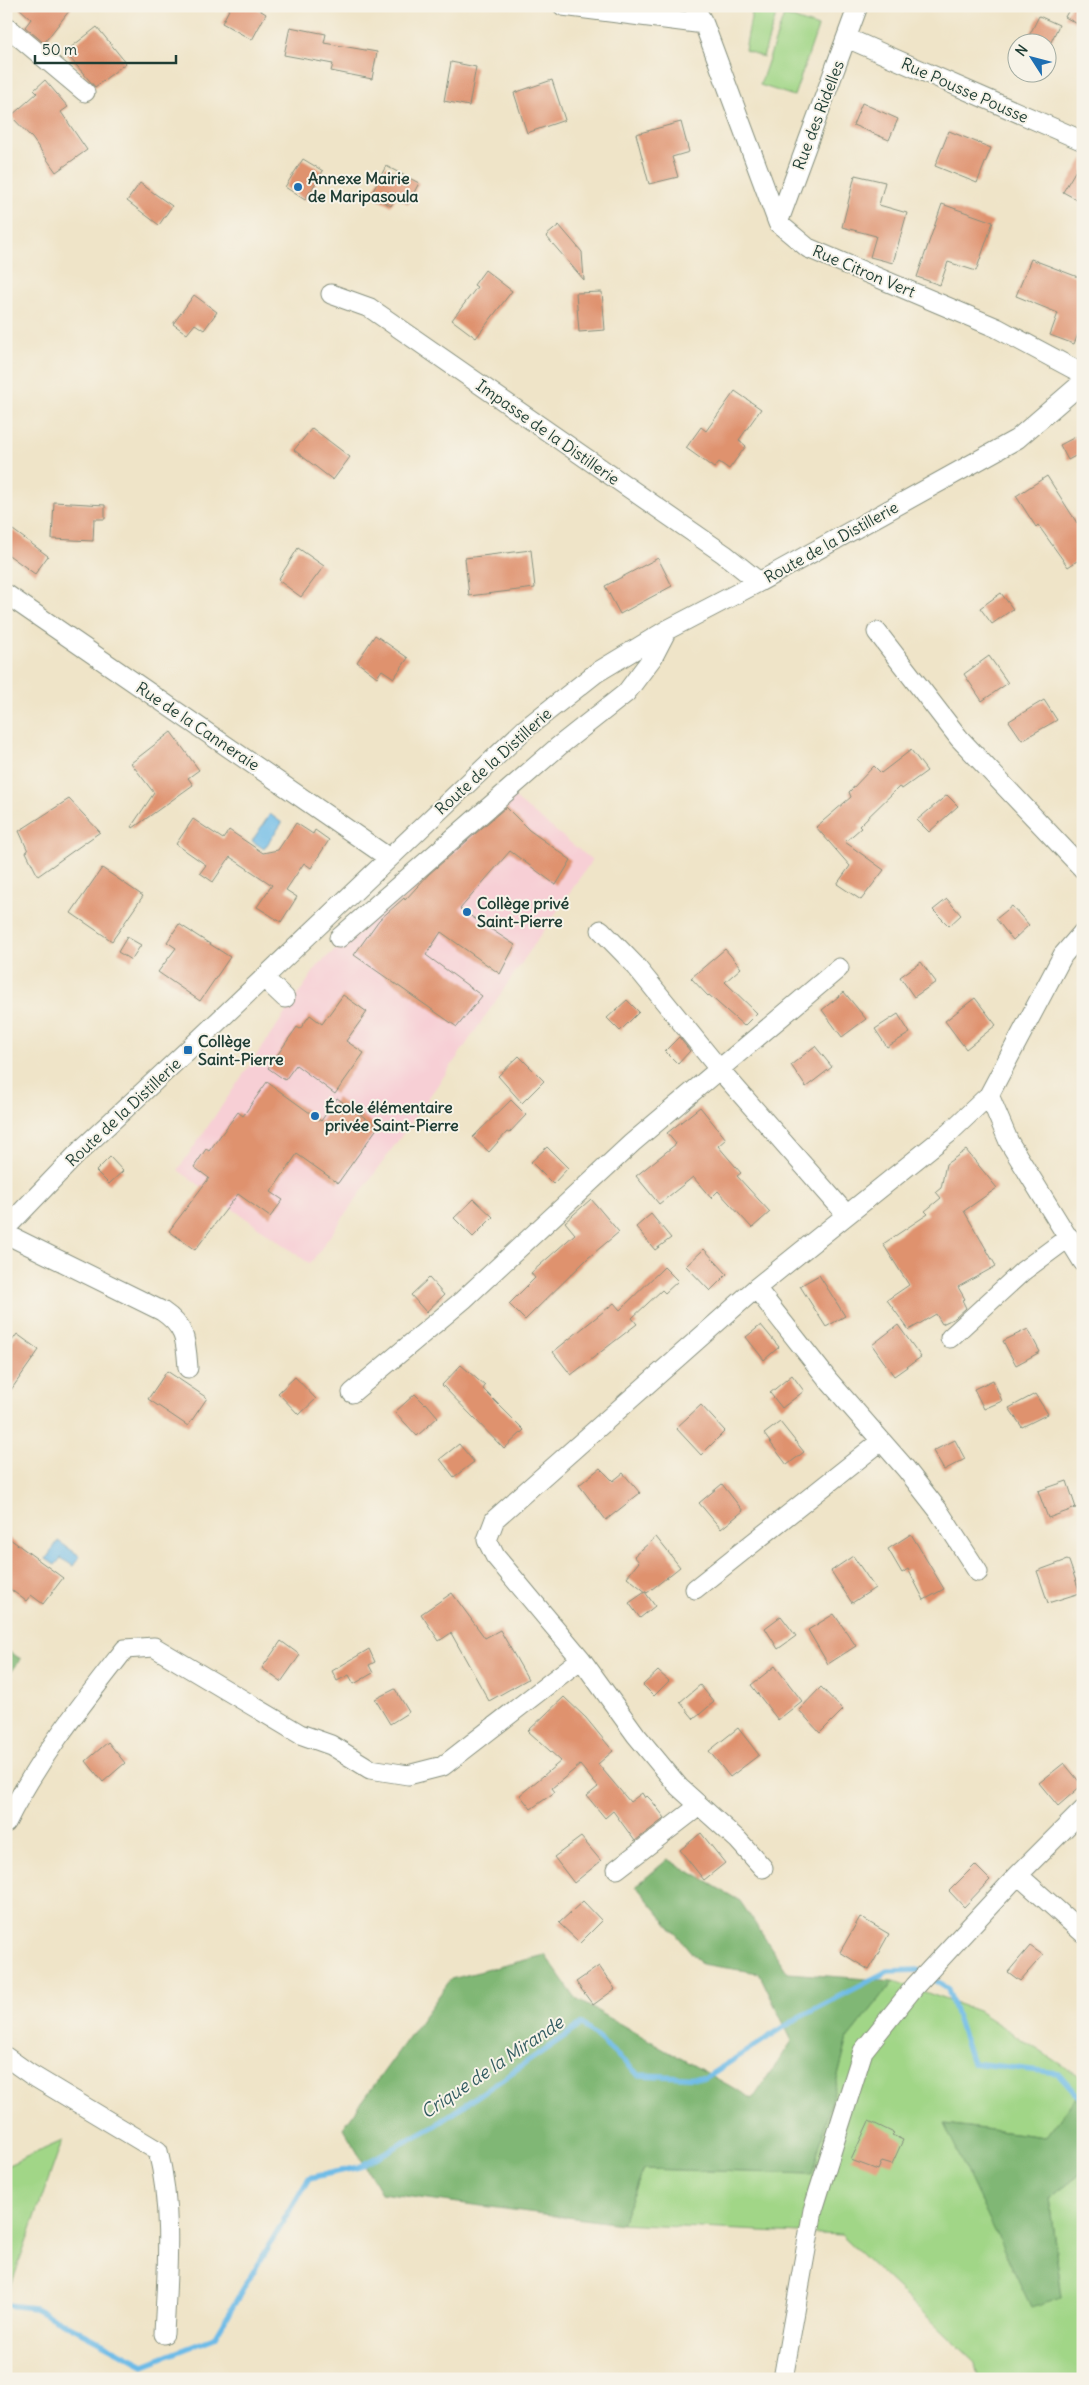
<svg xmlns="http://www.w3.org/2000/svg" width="1089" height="2385" font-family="Delius,sans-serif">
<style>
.built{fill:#f7cfd5}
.green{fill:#a1d687;stroke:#608a5e}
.forest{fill:#80b774;stroke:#507a54}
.water{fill:#6dbbe7;stroke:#467c8e}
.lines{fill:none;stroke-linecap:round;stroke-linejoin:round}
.stream{stroke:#6dbbe7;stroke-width:5.5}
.building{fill:#df926e}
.minor-casing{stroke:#87907e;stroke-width:21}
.minor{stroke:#fff;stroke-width:19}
.poi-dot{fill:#1f6fb2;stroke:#f7f3e8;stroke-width:2}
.labels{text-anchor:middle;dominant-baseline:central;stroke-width:4;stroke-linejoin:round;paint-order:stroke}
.street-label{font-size:16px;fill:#1f3d34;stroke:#f7f3e8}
.poi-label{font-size:16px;font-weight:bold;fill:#1f3d34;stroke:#f7f3e8;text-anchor:start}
.water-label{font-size:18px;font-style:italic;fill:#325c61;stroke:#f7f3e8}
</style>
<rect width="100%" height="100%" fill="#f7f3e8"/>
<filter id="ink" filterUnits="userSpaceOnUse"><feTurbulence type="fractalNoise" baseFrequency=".02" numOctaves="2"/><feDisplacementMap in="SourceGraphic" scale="10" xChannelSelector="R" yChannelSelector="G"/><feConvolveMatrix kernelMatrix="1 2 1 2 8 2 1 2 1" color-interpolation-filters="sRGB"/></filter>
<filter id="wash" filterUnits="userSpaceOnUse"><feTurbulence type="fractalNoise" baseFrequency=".0096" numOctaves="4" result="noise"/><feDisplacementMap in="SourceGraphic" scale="20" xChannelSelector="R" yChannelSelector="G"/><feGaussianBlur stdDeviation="1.12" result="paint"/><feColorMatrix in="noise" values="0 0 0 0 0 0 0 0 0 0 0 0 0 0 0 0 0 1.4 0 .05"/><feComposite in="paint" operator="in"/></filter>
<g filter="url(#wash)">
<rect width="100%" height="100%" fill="#efe4c8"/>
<!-- built -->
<path class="built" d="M511,795l81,65 -138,202 -144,202 -132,-94 141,-206z"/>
<!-- green -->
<path class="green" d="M752,12h25l-14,45 -18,-7z
M784,15l34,12 -24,69 -34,-11z
M894,1981l84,30 105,68v9l-38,49 -100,-13 117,173 -13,-98 34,-27v207h-105l-3,-17 -134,-127 -220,-11 23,-55 168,5 36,-136z
M62,2141l-56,159v-134z"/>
<!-- forest -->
<path class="forest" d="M6,1650l15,9 -15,20z
M668,1859l72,42 48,72 106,8 -46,57 -36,136 -168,-5 -23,55 -240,-31 -38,-65 108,-149 94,-24 31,44 177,100 39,-58 -33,-68 -58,-9 -65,-78z
M1083,2088v84l-34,27 13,98 -31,10 -87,-183 101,13z"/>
<!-- water -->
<path class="water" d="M270,814l12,9 -18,26 -12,-8z
M58,1541l22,15 -7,10 -12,-8 -6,7 -9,-6z"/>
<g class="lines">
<!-- stream -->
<path class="stream" d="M6,2305l29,3 109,57 70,-27 95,-160 50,-11 75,-41 148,-102 57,51 66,3 93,-60 90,-47 30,-1 30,19 24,74 86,10 25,28"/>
</g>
<g id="blocks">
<!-- building -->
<path class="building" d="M17,6h56l-29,37 -19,-16 6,-8z
M231,6h22l13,8 -14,26 -30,-17z
M1071,6h12v21l-18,-10z
M1039,16l20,9 -8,17h-25z
M97,27l29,36 -31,24 -30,-35z
M290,27l36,7 -2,9 53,9 -5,27 -41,-8 2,-7 -49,-9z
M451,62l25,5 -7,39 -25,-5z
M45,80l23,27 -7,5 26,38 -31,22 -24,-34 -21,-22 26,-23 -3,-3z
M552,80l13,40 -38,13 -13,-40z
M862,103l36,16 -9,21 -36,-15z
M681,122l8,30 -17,5 6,20 -29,7 -13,-50z
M949,131l42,17 -14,35 -42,-17z
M1083,158v45l-20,-11z
M303,159l20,12 -18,29 -20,-13z
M386,166l33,17 -11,21 -12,-7 -5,9 -20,-11z
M855,175l30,7 -6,23 28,8 -14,50 -23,-6 6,-21 -34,-9z
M140,183l32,23 -13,19 -32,-24z
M942,204l51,18 -17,49 -28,-9 -8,23 -23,-8z
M559,225l23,27 2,28 -38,-44z
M1031,259l52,20v43l-9,22 -24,-9 8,-22 -42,-17z
M485,270l27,21 -36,47 -24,-18 25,-33 -3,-2z
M602,292l3,38 -26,2 -3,-39z
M194,295l23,17 -13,18 -9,-6 -8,10 -14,-10z
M735,391l26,18 -22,31 7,6 -17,23 -10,-7 -5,6 -28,-20 15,-21 5,4z
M312,428l38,29 -17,23 -39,-30z
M1083,433v19l-15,8 -8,-15z
M1047,476l30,47 6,-3v37l-15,10 -30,-42 -2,2 -20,-31z
M54,502l51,3v14h-11l-1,22 -41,-2z
M13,530l35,26 -13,18 -29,-21v-14z
M298,548l26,18 -23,31 -23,-17z
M531,550l4,38 -66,8 -4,-38z
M658,558l14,28 -52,28 -15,-28z
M1001,593l12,16 -21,15 -12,-16z
M375,635l33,23 -14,20 -12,-8 -5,7 -20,-15z
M989,656l19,27 -26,18 -18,-27z
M1044,700l13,20 -35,20 -13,-19z
M171,732l28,38 -11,8 5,7 -60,43 -2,-1 23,-34 -23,-30z
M911,750l16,21 -25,18 -3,-2 -40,39 2,2 -16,14 39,28 -23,30 -24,-16 13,-18 -34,-39 35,-30 -2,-5 25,-26 7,7z
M947,795l11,11 -29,26 -12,-12z
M69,799l31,33 -62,44 -12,-24 2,-1 -9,-20z
M506,807l23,23 42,30 -15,25 -46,-34 -50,58 55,36 -15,29 -59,-42 -15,23 56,41 -25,31 -103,-72 25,-35 25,-22 1,2 24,-26z
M193,819l30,20 6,-9 34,23 15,-3 18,-27 17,11 2,-4 14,10 -18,28 -7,-5 -18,27 11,7 -16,25 -24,-15 15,-22 -42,-28 -17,25 -13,-9 6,-8 -30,-21z
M102,868l41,28 -31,45 -41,-28z
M947,899l14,16 -12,11 -16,-16z
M1012,906l17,19 -16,15 -17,-21z
M179,924l51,33 -30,44 -42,-29 18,-24 -9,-6z
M127,937l14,8 -10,15 -13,-8z
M725,949l16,19 -16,14 32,31 -13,13 -35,-31 -1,1 -17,-18z
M921,962l15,20 -22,15 -14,-20z
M844,992l22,27 -24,18 -20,-27z
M343,995l24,17 -21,29 18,12 -29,41 -39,-29 -11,15 -17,-12 29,-41 3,2 10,-14 12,9z
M975,998l21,27 -30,24 -21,-28z
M627,1000l12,12 -19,19 -13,-13z
M898,1014l12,19 -23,14 -12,-18z
M679,1037l11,14 -12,13 -13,-13z
M815,1046l17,21 -26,20 -15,-22z
M519,1056l25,25 -22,22 -24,-27z
M267,1082l54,39 16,-23 41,29 -40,56 -41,-29 -26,38 12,8 -13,17 -32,-23 -43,56 -26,-19 40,-53 -15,-11 12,-18 3,2 29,-39 5,4z
M511,1100l15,15 -17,18 -2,-1 -18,20 -16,-15z
M700,1107l26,32 -8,7 23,27 -4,3 33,36 -18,16 -34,-37 -7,7 -18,-21 -34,27 -23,-28 40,-32 -9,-11z
M547,1147l21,21 -15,16 -22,-22z
M966,1150l31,38 -33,23 32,55 -38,21 7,12 -3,1 4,8 -11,10 -13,6 -6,-10 -27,16 -22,-30 22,-15 -26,-41 45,-30 -3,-3 16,-13 -5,-6 5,-4 5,-24z
M110,1157l13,14 -14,13 -13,-13z
M474,1199l19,18 -20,20 -19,-19z
M591,1199l28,33 -31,26 -63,62 -16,-16 26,-26 -4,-5 44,-39 -10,-12z
M651,1214l20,24 -16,12 -19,-23z
M704,1249l23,25 -17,17 -24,-25z
M664,1267l14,14 -13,12 -3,-3 -30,28 5,6 -66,51 -18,-23 61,-49 6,7z
M819,1275l26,41 -19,11 -26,-41z
M429,1278l15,17 -18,17 -15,-17z
M761,1325l18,22 -15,13 -18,-23z
M898,1325l23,32 -27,19 -22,-31z
M1028,1329l12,23 -24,13 -13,-24z
M17,1334l22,16 -33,47v-48z
M461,1365l24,21 -2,3 41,41 -20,19 -62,-64z
M167,1371l40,27 -19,28 -40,-27z
M792,1375l12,16 -22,17 -12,-15z
M295,1377l21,22 -17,16 -21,-22z
M993,1380l9,21 -18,8 -10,-20z
M415,1394l10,10 1,-1 12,14 -21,19 -22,-24z
M1035,1394l13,20 -26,13 -13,-19z
M701,1405l24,26 -24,24 -25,-27z
M780,1422l24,30 -17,13 -23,-31z
M955,1440l10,19 -21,11 -11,-19z
M459,1444l15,18 -20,15 -14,-18z
M600,1468l13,13 10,-8 17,20 -34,27 -27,-35z
M1067,1481l9,27 -28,10 -10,-27z
M722,1484l21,27 -22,18 -22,-26z
M911,1534l33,55 -20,11 -16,-31 -6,4 -14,-24z
M6,1536l57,42 -20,26 -12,-9 -5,6 -20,-15z
M656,1537l24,30 -33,26 -20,-16 12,-15 -5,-6z
M853,1556l22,32 -23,15 -21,-32z
M1067,1560l2,1 11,32 -32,10 -11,-32z
M645,1592l10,14 -15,12 -11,-15z
M452,1593l33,45 15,-8 28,49 -39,22 -38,-68 -12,8 -18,-27z
M834,1614l22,32 -28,18 -20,-34z
M781,1616l15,20 -18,13 -13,-21z
M281,1641l19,14 -19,27 -19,-14z
M369,1649l6,13 -6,3 4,8 -19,11 -5,-9 -12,6 -5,-10z
M775,1666l27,35 -24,19 -27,-35z
M658,1671l11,10 -15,15 -11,-11z
M700,1685l14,17 -20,17 -14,-17z
M821,1687l22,23 -23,23 -21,-23z
M395,1689l14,23 -19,12 -15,-25z
M564,1697l22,21 27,33 -15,13 32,38 12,-9 3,5 2,-2 5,5 13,17 -30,23 -22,-30 -8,7 -18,-22 11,-9 -18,-22 -28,23 3,4 -24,17 -11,-14 41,-34 -33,-30z
M738,1728l21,27 -29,22 -21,-26z
M108,1742l17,21 -22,19 -17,-21z
M1064,1763l18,22 -24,21 -19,-23z
M701,1833l24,30 -21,17 -24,-30z
M581,1837l20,24 -27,22 -20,-26z
M975,1865l15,15 -26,27 -15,-16z
M583,1901l19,20 -22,22 -21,-20z
M860,1917l29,17 -20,36 -29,-18z
M1030,1946l13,9 -23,26 -12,-9z
M599,1966l16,23 -22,16 -17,-23z
M869,2121l25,12 -2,2 11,5 -11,24 -10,-3 -4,9 -27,-10z"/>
</g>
</g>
<g filter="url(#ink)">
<use href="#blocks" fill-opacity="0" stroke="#87907e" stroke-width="1"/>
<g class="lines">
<!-- minor casing -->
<g class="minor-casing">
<path id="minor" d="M563,6l141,18
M694,6l10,18 74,199 30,25 189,80 86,46
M6,26l79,66
M847,38l236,103
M778,223l80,-217
M331,294l39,14 354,246 35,28
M6,594l383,264
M877,632l82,106 124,131
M601,930l33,34 86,106 126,144
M339,938l220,-192 67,-53 27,-36 14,-27
M264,978l21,20
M989,1095l20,47 74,120
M6,1228l76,-79 106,-99 337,-321 71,-56 71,-43 92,-48 258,-143 66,-57
M6,1234l156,77c24,16 24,30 26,57
M756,1288l73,93 77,88 32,41 40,62
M950,1338l73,-67 46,-34
M352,1393l111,-93 169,-157 207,-175
M695,1589l186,-148
M6,1823c31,-63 76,-119 119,-174l29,-2 146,87 31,11 39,24 38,6 35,-9 138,-107
M763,1868l-25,-28 -59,-53 -43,-52 -55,-76 -86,-103 -8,-16 8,-21 261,-231 193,-155 40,-38 74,-140 20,-23
M617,1869l82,-63
M1018,1875l65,58
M6,2057l24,17 128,77c15,60 9,122 6,183
M783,2379l30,-169 50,-159 52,-65 103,-111 65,-65"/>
</g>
<!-- minor -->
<use href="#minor" class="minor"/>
</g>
</g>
<!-- markers -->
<g class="poi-dot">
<circle cx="298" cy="187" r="5"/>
<circle cx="467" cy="912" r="5"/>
<rect x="183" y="1045" width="10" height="10" rx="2.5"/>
<circle cx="315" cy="1116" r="5"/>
</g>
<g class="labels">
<!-- street labels -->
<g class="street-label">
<text transform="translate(965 90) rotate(24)">Rue Pousse Pousse</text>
<text transform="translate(818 115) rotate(-69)">Rue des Ridelles</text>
<text transform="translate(864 271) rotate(23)">Rue Citron Vert</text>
<text transform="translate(548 432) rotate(35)">Impasse de la Distillerie</text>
<text transform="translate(831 542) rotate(-29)">Route de la Distillerie</text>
<text transform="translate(198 726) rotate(34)">Rue de la Canneraie</text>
<text transform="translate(493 761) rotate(-42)">Route de la Distillerie</text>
<text transform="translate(123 1112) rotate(-43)">Route de la Distillerie</text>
</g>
<!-- poi labels -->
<g class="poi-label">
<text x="308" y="178">Annexe Mairie<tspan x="308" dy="18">de Maripasoula</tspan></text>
<text x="477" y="903">Collège privé<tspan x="477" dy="18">Saint-Pierre</tspan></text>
<text x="198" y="1041">Collège<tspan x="198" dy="18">Saint-Pierre</tspan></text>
<text x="325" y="1107">École élémentaire<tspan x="325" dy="18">privée Saint-Pierre</tspan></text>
</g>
<!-- water labels -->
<g class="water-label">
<text transform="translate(492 2067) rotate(-34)">Crique de la Mirande</text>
</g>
</g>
<!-- margin -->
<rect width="1089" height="2385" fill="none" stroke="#f7f3e8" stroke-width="25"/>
<!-- north arrow -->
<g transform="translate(1032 58) rotate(306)"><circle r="24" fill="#f7f3e8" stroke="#a1aaa0"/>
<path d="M0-4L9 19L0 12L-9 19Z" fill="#1f6fb2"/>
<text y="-8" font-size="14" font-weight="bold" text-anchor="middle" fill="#1f3d34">N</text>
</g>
<!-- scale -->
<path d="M35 55v8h141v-8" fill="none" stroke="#1f3d34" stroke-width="2.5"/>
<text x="42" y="55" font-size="15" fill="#1f3d34" stroke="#f7f3e8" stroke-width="4" paint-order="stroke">50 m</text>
</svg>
